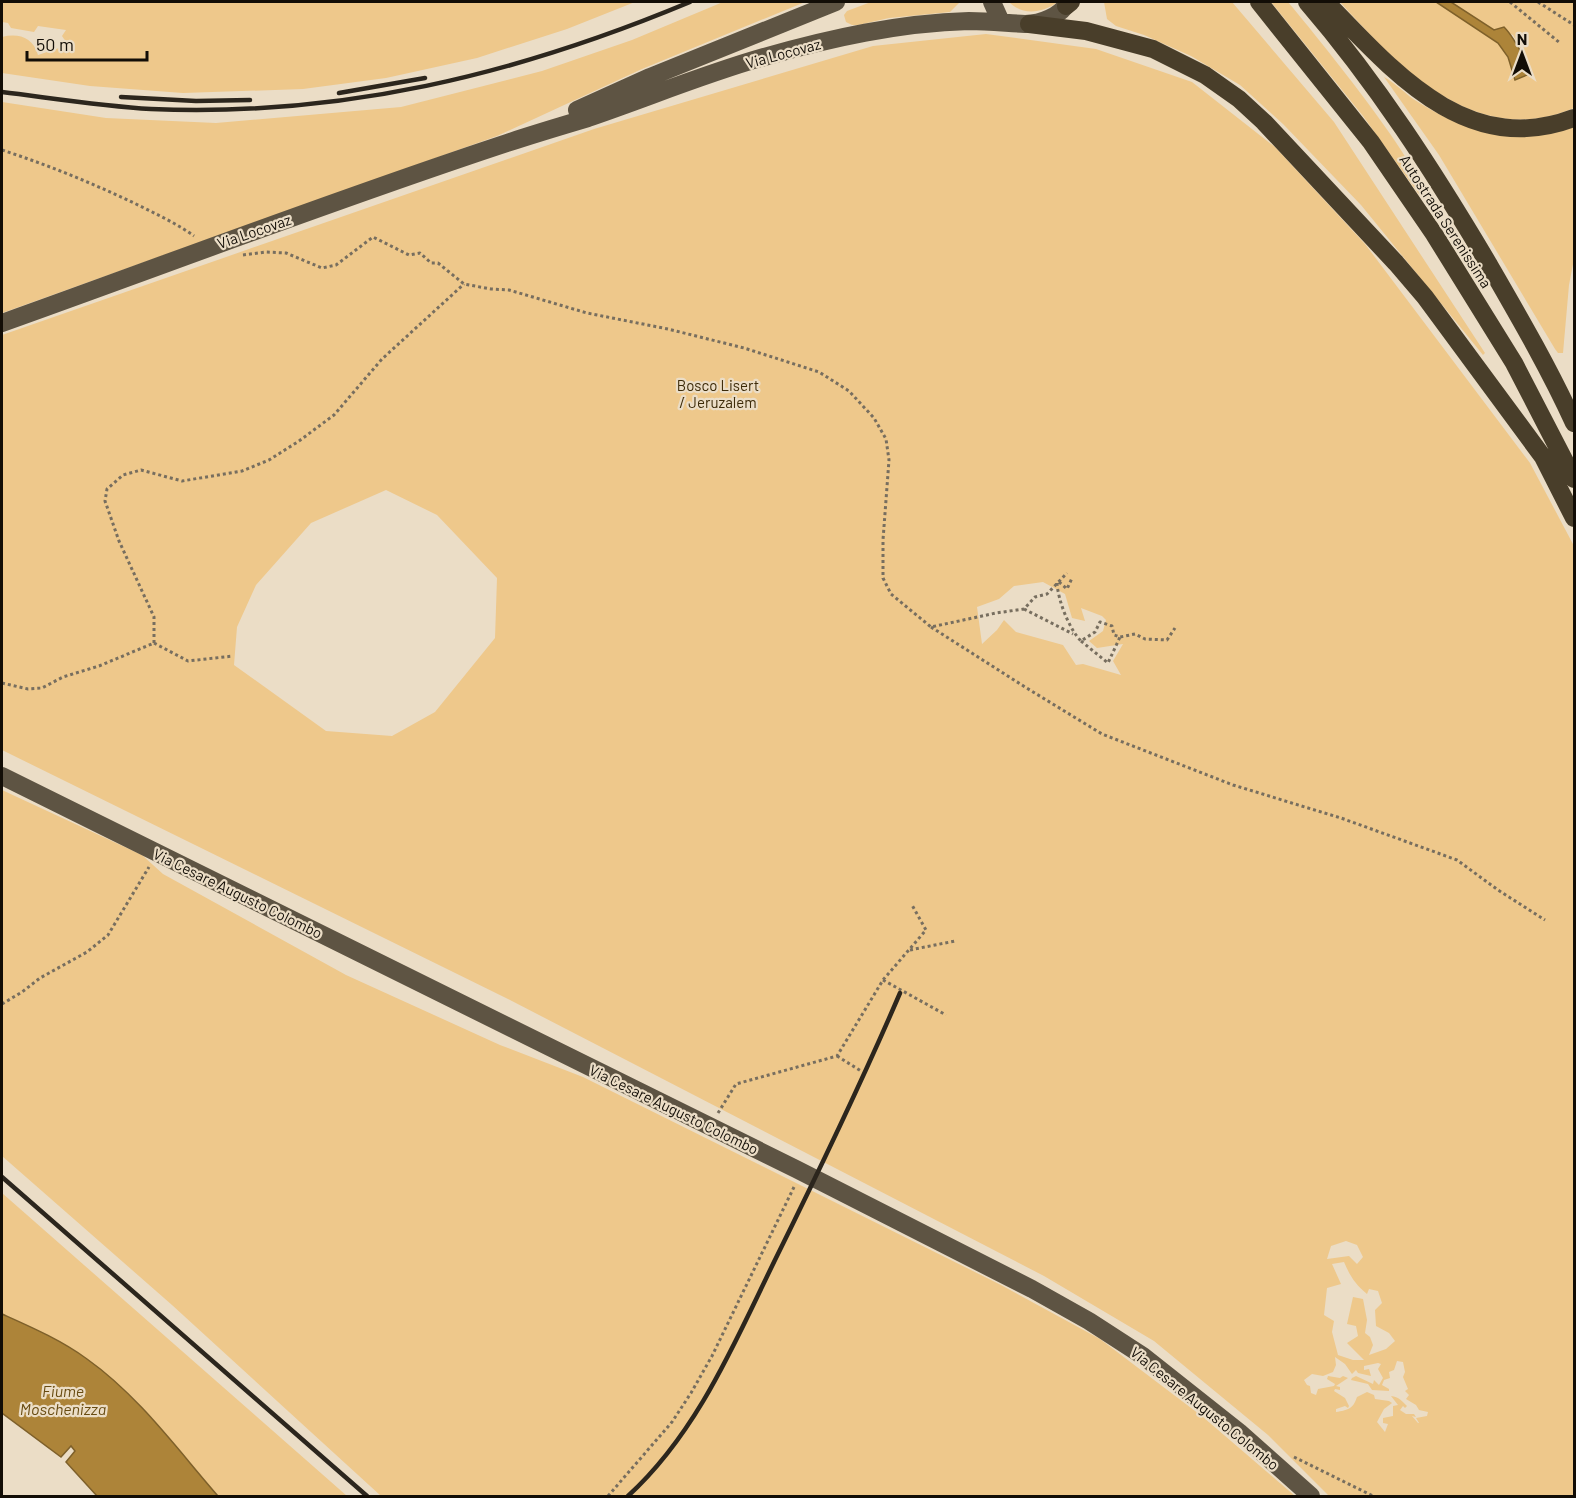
<svg xmlns="http://www.w3.org/2000/svg" width="1576" height="1498" font-family="Barlow,sans-serif">
<style>
.green{fill:#eec88b;fill-rule:evenodd}
.water{fill:#ad8439;stroke:#7e602a;stroke-width:1.5}
.lines{fill:none;stroke-linecap:round;stroke-linejoin:round}
.path{stroke:#776e5f;stroke-width:3;stroke-dasharray:3 3;stroke-linecap:butt}
.primary{stroke:#5e5443;stroke-width:18}
.highway{stroke:#493e2a;stroke-width:18}
.rail{stroke:#2c261d;stroke-width:4.5}
.labels{text-anchor:middle;dominant-baseline:central;stroke-width:4.5;stroke-linejoin:round;paint-order:stroke}
.street-label{font-size:15px;fill:#120d06;stroke:#ebddc6}
.park-label{font-size:15px;fill:#3c2a08;stroke:#ebddc6}
.water-label{font-size:16px;font-style:italic;fill:#684b11;stroke:#ebddc6}
</style>
<rect width="100%" height="100%" fill="#ebddc6"/>
<!-- green -->
<path class="green" d="M2,2h633l-68,27 -90,29 -91,20 -83,11 -120,4 -93,-7 -88,-13v-36c16,-4 31,0 36,18l30,-10 -6,-9 4,-6 -28,-4 -4,6 -23,-4 -3,-5 -6,-1z
M723,2h82l-163,67 -145,67 -495,177v-211l104,16 110,5 185,-16 141,-36 90,-31z
M871,2h89l-10,10 -61,6 -31,7h-6l-6,-3 -2,-7 3,-4z
M1009,2h49c-16,11 -35,14 -49,0z
M1104,2h128l102,120 151,231 -2,2 -122,-150 -78,-81 -43,-39 -49,-29 -47,-21 -28,-9 -9,-7z
M1271,2h17c22,26 139,169 135,194h-3l-57,-80z
M1340,2h96l62,41 10,14 8,23 16,-8 -19,-37 -15,-6 -3,1 -6,-2 -38,-26h123v106c-98,42 -174,-40 -234,-106z
M986,34l110,15 96,33 83,65 90,97 165,219 44,83v950h-245l-61,-61 -114,-94 -110,-65 -534,-276 -508,-250v-415l592,-206 279,-83zM386,490l51,25 60,63 -2,60 -60,74 -43,24 -66,-5 -92,-66 3,-38 19,-42 55,-62zM1043,582l22,12 7,24 13,3 -4,-13 21,8 4,4 -3,11 -14,10 8,7 26,-4 -10,17 8,14 -38,-11 -7,1 -13,-20 -47,-13 -12,-12 -7,10 -15,14 -5,-37 22,-8 15,-13zM1346,1241l11,4 6,12 -6,7 -8,-8 -22,3 4,-13zM1344,1262c6,14 11,22 23,32l2,-5 9,2 4,12 -7,7 1,16 13,7 6,8 -9,8 -17,6 4,-10 -3,-8 -5,-4 2,-13 -4,-21 -10,-2 -6,27 9,2 2,10 -11,7 17,17h-11l-15,-5 -6,-23 2,-11 -10,-6 3,-27 14,-4 -9,-20zM1335,1357l10,7 7,10 4,-4 2,3 13,3 -2,-7 -5,1v-4l14,-3 3,1 -3,5 5,9 -4,7 -5,-5 -1,4 -17,-8 -4,2 -1,2 17,4 4,6 17,1v-2l-7,-4 2,-5 6,-2 -1,-6 5,-2 3,-9 6,1 2,10 -2,5 5,12 -3,2 4,4 -3,4 10,6 3,5 9,2 -1,4 -11,2 3,5h-1l-6,-7 4,1 -2,-3h-8l-6,-4 3,-4 2,2 2,-2c-5,-5 -8,-9 -16,-10l7,9 -5,1v10l-10,2v5l5,1 -3,8 -8,-10 7,-13 8,-6 -3,-2 -14,-2 -1,-4 -7,-3 -10,5c-4,12 -9,13 -21,15v-3l9,-3 3,2 1,-2 -4,-8 -11,-7 1,-2 5,1v-3l-4,-1 12,-8 -5,-2 -3,2 -12,-2 -1,3 8,5 -1,2 -16,3 -2,6 -5,-2 -1,-7 -3,-1 -3,-5 8,-6 11,2 10,-4 3,-7z
M1384,77c13,7 22,18 34,25 48,30 102,46 156,24v133l-5,26 -6,68h-5l-3,-4 -116,-194z
M2,790l140,65 21,19 183,101 154,70 83,32 416,207 101,55 103,78 92,79h-914l-209,-191 -170,-149z
M2,1193l345,303h-129c-29,-33 -56,-70 -88,-101 -37,-36 -81,-61 -128,-81z"/>
<!-- water -->
<path class="water" d="M1436,2h15l43,28 10,-3c12,12 19,30 28,46l-17,7 -7,-23 -10,-14z
M2,1314c29,13 59,26 85,45 52,37 90,90 131,137h-121l-31,-34 9,-11 -4,-5 -10,11 -59,-44z"/>
<g class="lines">
<!-- path -->
<path class="path" d="M1510,2l50,41
M1538,2l36,23
M2,150c46,15 90,33 134,54 20,10 40,19 58,32
M243,255l23,-3 20,1 36,15 14,-3 37,-28 36,18 11,-2 11,10h7l26,21 27,5 18,1 78,23 81,16 76,19 75,24 30,19 25,27 12,21 3,21 -6,80v38l8,16 40,33 65,-14 28,-4 11,-12 12,-3 20,-21
M1059,582l8,7 5,-11
M1057,583c1,17 12,46 24,58l14,-9 5,-10 12,4 2,9 6,2 15,-3 10,5 22,1 8,-12
M1024,609l49,25
M931,627l94,60 77,47 131,51 108,33 116,42 41,30 47,30
M1081,641l27,22 12,-26
M154,643v-26l-35,-76 -14,-40 2,-12 16,-14 18,-5 41,11 60,-10 27,-11 30,-19 35,-26 48,-56 82,-75
M154,643l34,18 45,-5
M2,683l26,6 14,-1 21,-11 36,-11 55,-23
M910,950l45,-9
M883,980l63,35
M2,1004l20,-12 18,-14 47,-26 21,-17 41,-68
M837,1056l24,15
M718,1113l18,-29 101,-28 46,-76 43,-50 -14,-25
M1294,1457l79,39
M608,1496l64,-74 19,-29 21,-37 82,-169"/>
<!-- primary -->
<path class="primary" d="M992,2l9,20
M577,110l73,-33 186,-75
M2,323c168,-60 335,-124 505,-180 27,-9 54,-17 81,-25 59,-20 116,-44 176,-61 67,-19 135,-34 205,-36 19,0 37,2 56,3 16,0 36,-8 43,-22
M2,776l794,393 236,120 57,32 54,35 96,76 72,64"/>
<!-- highway -->
<path class="highway" d="M1259,2l112,140 63,92 80,129 60,116
M1307,2c69,80 127,170 181,261 30,52 61,105 86,160
M1326,2c67,69 141,157 248,116
M1066,6l5,-4
M1029,24l57,7 67,18 52,26 34,24 25,23 132,141 29,34 118,160 31,61"/>
<!-- rail -->
<path class="rail" d="M2,92c49,6 99,14 149,17 190,8 364,-34 539,-107
M339,93l86,-15
M121,97l75,4 54,-1
M2,1177l365,319
M628,1496c69,-63 106,-152 146,-234 44,-89 87,-178 126,-269"/>
</g>
<g class="labels">
<!-- street labels -->
<g class="street-label">
<text transform="translate(783 53) rotate(-15)">Via Locovaz</text>
<text transform="translate(1446 221) rotate(57)">Autostrada Serenissima</text>
<text transform="translate(254 231) rotate(-19)">Via Locovaz</text>
<text transform="translate(238 893) rotate(26)">Via Cesare Augusto Colombo</text>
<text transform="translate(674 1109) rotate(26)">Via Cesare Augusto Colombo</text>
<text transform="translate(1205 1408) rotate(39)">Via Cesare Augusto Colombo</text>
</g>
<!-- park labels -->
<g class="park-label">
<text x="718" y="385">Bosco Lisert<tspan x="718" dy="17">/ Jeruzalem</tspan></text>
</g>
<!-- water labels -->
<g class="water-label">
<text x="63" y="1390">Fiume<tspan x="63" dy="18">Moschenizza</tspan></text>
</g>
</g>
<!-- border -->
<rect width="1576" height="1498" fill="none" stroke="#120d06" stroke-width="6"/>
<!-- north arrow -->
<g transform="translate(1522 54)" stroke="#ebddc6" stroke-width="4.5" paint-order="stroke">
<path d="M0-4.5L10 22L0 15L-10 22Z" fill="#120d06"/>
<text y="-9" font-size="16" font-weight="bold" text-anchor="middle" fill="#120d06">N</text>
</g>
<!-- scale -->
<path d="M27 51v9h120v-9" fill="none" stroke="#120d06" stroke-width="3"/>
<text x="36" y="51" font-size="18" fill="#120d06" stroke="#ebddc6" stroke-width="4.5" paint-order="stroke">50 m</text>
</svg>
